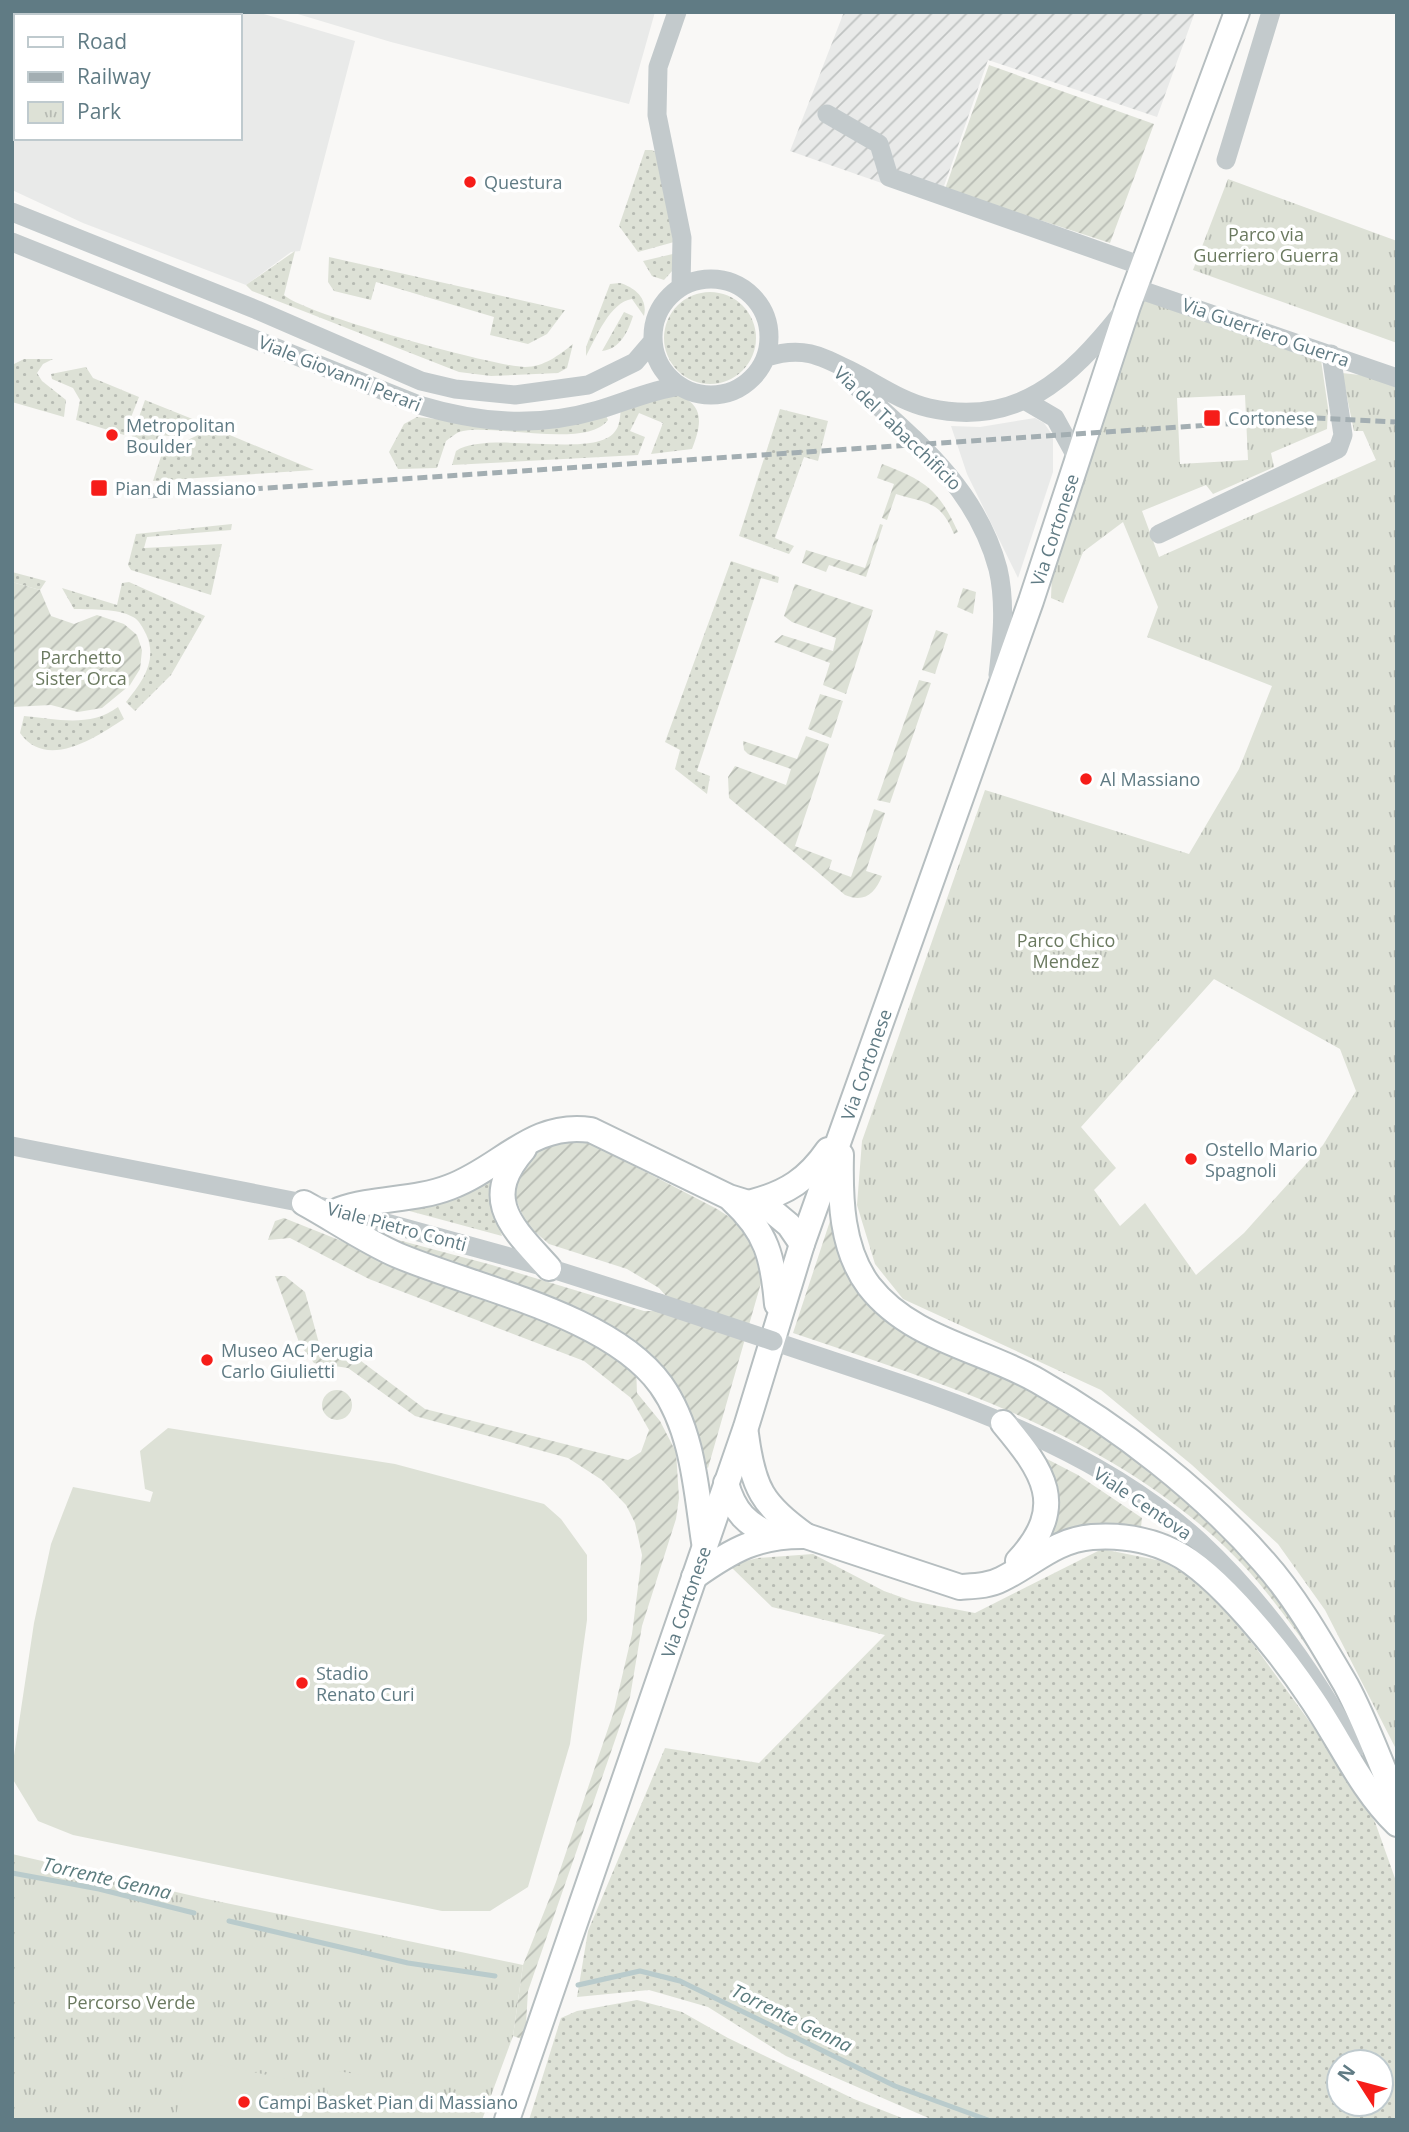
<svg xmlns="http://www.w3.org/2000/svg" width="1409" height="2132" font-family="'Open Sans',sans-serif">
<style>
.built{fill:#e9eae9}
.industrial{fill:url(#industrial-furrows)}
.grass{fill:url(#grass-dots);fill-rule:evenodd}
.park{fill:url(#park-tufts);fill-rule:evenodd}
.garden{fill:url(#garden-furrows)}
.pitch{fill:#dde1d6}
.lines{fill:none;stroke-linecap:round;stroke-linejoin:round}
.stream{stroke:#b9cbcc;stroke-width:5}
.major-casing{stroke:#b6bec0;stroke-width:28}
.minor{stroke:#c3cacc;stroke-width:19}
.major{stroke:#fff;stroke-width:24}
.rail{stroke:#a3aeb2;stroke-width:5;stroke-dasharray:10 5;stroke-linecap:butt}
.minor-bridge{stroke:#c3cacc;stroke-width:19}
.poi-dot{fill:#f61d19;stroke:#fff;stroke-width:2.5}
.labels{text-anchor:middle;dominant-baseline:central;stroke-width:7;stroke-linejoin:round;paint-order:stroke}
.poi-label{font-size:18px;fill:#607b84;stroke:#fff;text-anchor:start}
.park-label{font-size:18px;fill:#6b7a60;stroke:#fff}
.street-label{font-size:18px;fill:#607b84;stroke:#fff}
.water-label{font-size:19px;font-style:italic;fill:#5b7c7e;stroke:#fff}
</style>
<defs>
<pattern id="industrial-furrows" width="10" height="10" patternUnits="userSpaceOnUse" patternTransform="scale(1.75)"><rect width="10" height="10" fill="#e9eae9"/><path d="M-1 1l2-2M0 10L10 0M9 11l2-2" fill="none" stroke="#c0c3c2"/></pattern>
<pattern id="grass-dots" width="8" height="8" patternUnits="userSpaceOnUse" patternTransform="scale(1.75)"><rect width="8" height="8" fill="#dde1d6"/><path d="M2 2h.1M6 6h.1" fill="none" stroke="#b7bbb3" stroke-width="1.8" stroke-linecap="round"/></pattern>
<pattern id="park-tufts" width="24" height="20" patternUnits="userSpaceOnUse" patternTransform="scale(1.75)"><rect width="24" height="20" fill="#dde1d6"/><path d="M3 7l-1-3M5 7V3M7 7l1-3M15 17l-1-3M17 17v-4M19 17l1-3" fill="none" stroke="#b7bbb3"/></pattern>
<pattern id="garden-furrows" width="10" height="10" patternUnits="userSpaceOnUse" patternTransform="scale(1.75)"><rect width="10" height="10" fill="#dde1d6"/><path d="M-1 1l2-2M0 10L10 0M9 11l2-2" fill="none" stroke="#b7bbb3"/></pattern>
</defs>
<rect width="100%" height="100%" fill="#f9f8f6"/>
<!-- built -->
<path class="built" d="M67,12h190l98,29 -55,210 -9,1 -45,33 -163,-62 -71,-33v-160l4,-2v110h224v-122h-186z
M291,12h364l-26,92 -238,-62z
M1035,418l9,5 9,13v36l-35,106 -51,-104 -16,-48 29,1z"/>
<!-- industrial -->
<path class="industrial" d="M844,12h351l-38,105 -169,-57 -45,129 144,66 -297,-104z"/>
<!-- grass -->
<path class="grass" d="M645,150h7l7,4 15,88 -36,10 -19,-26z
M295,251l-11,44c17,18 212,72 241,72 19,0 34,-12 48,-23l-6,24 -9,5 -67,3 -32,-4 -207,-81 -6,-6z
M677,253l-4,17 -9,10 -12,-4 -9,-15z
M329,257l235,53h1l-18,24 -19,10 -38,-9 4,-18 -118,-35 -5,18 -37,-9 -6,-9z
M620,283c16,5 28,16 24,33l-12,-17c-22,3 -36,39 -46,57v-9l24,-63z
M664 338a46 46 0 1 1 92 0a46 46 0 1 1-92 0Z
M624,312l9,4c-5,16 -13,33 -31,35z
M24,359h29l-10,5 -6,9 5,8 24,19 -2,17 -52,-15v-37z
M86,367l7,11 46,19 -15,38 -48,-15 4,-20 -7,-12 -21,-9 -1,-5z
M675,394c30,10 27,29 17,55l-41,5 12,-31 -24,-10 -9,18 15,6 -7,18 -186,10 4,-14c33,-22 142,10 160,-21 4,-5 4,-15 5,-21z
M145,400l60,24 -28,13 -16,-2 -8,9 -21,-7z
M780,409l48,12 -10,40 -14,-4 -29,81 19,8 -5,8 -50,-18z
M605,413l3,7c-22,30 -119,2 -149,12 -4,2 -9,6 -13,9l-9,27 -39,1 -9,-17 15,-28 13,-7 39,4z
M213,428l101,42 -161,11 11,-34 11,-1z
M232,524l-1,6 -84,7 -3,11 78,-4 -11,51 -80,-25 -3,-5 8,-31z
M731,561l48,16 -1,6 -17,-5 -64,193 13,5 -3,18 -32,-25 5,-19 -15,-8z
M12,572l34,9 -6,9 -28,-8z
M129,582l76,34 -34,59 -36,36 -9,-9c17,-21 32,-42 20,-68 -3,-6 -7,-14 -13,-17 -16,-9 -42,-7 -59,-8l-12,-21 55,17 5,-22z
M118,707l6,12c-28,18 -77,52 -104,14l4,-17c32,3 66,12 94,-9z
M491,1178l2,27 9,31 -100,-27z
M1102,1549l60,12 42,24 52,63 64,88 55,86 22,62v236h-464l-147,-64 -78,-49 -59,-17 -72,7 11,-66 77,-183 94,15 126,-128 -113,-28 -43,-42 29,-7 55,-4 71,37 28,10 63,12zM1339,2062h42v42h-42z
M637,2000l45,12 46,26 126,61 53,21h-378l32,-102 16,-7z"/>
<!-- park -->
<path class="park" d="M1228,179l169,62v102l-204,-73z
M1143,300l178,60 7,48 -1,21 -56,24 3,14 -61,27 -7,-9 -64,26 17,46 217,-97 -13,-29h-9l-12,-58 27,3 28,12v1363l-72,-141 -47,-66 -86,-79 -91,-75 -198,-91 -28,-35 -18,-59 5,-64 123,-351 204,64 50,-85 33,-83 -125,-49 11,-30 -35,-85 -40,30 -20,51 -12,-5 1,-25zM1245,395l3,65 -68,4 -3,-66zM1214,979l126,70 16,42 -33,54 -79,88 -48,42 -51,-72 -25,23 -26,-36 22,-22 -35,-41z
M12,1854l190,44 321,67 -10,71 -31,84h-470z"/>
<!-- garden -->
<path class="garden" d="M989,65l165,59 -44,119 -165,-54z
M882,464c43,16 57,26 76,68l-4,2c-14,-34 -26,-30 -58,-40l-9,26 -5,-2 12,-34 -17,-6z
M880,524l3,1 -17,52 -37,-12 -3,7 -24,-9 4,-13 59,18z
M12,582l28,8 11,26 23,8 23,-9 27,9 13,11 5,15 -2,19 -10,16 -28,23 -24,4 -27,-7 -39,2z
M795,584l78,26 -27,84 -23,-9 7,-22 -56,-21 8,-7 51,16 3,-13 -44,-16 -8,-6z
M963,588l13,4 -3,22 -16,-7z
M936,630l12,4 -13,40 -13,-4z
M919,680l12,3 -41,120 -13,-3z
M820,694l23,7 -12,37 -23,-9z
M806,736l23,8 -34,102 37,14 -3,9 22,8 23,-68 11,4 -19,58 16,5c-7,18 -18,27 -37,19l-116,-97 -1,-21 7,-11 51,19 5,-16 -43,-15 -4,-4 -1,-9 54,18z
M570,1139l20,4 127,66 25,16 11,13 8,45 -53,185 -7,-5c-16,-71 -31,-100 -96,-138l-233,-92 120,32 152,46h15l16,-5 -16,-18 -32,-19 -78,-25 -22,-19 -15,-35c14,-40 16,-43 58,-51z
M832,1215l31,73 231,139 65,50 96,91 43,55 22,41c-25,-34 -49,-69 -78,-100 -120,-126 -289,-177 -449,-231z
M284,1218l300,120 52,28 1,27 23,28 16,31 3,46 -3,21 -34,107 -12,71 -102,294 -3,49 -12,-4 10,-71 33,-83 58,-171 18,-77 10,-79 -7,-32 -9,-18 -24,-25 -34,-22 -153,-42 -67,-48 -34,-5 -14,-18 -25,-69h10l20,16 15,55 33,8 72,54 203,51 13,-8 8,-22 -18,-32 -47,-37 -215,-82 -79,-41 -22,2 7,-19z
M322 1405a15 15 0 1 1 30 0a15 15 0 1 1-30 0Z
M1047,1459l31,16 64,43 -1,9 -91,11 5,-17 -11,-59z"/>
<!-- pitch -->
<path class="pitch" d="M168,1428l227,36 149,40 17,15 26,36v65l-17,124 -42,143 -38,24h-48l-369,-76 -35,-14 -26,-43v-9l22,-146 17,-79 22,-57 77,15 3,-10 -8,-3 -5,-38z
M188,2059l124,25 -7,36h-130z
M331,2070l105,17 -5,33h-108z"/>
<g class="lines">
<!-- stream -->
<path class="stream" d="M12,1873l87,16 95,24
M229,1921l179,42 87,13
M578,1985l62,-14 40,10 215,105 93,34"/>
<!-- major casing -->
<g class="major-casing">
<g id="major">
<path d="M524,1149c-45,51 -11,79 25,119"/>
<path d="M841,1155c-1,43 0,94 28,131 42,54 114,63 169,95 81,46 164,110 226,181 32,36 58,82 82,123 20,37 34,78 51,116"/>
<path d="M732,1200c35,32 41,58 45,104"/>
<path d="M752,1202c35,-9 56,-23 76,-52"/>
<path d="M304,1203c31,17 61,38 93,52 78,33 214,60 264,130 32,45 35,104 43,157"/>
<path d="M339,1210c36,-13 75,-9 111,-23 51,-19 82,-66 141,-57l138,67 42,13 18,15 13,19"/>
<path d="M1003,1423c40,48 66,83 15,138"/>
<path d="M746,1434c7,54 16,71 60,102"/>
<path d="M726,1483c8,29 21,42 48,53"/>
<path d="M694,1577c38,-27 64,-42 112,-41l154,51c14,-1 29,-1 42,-8 31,-15 53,-39 90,-42 28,-2 56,2 82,15 44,21 109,104 137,146 29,42 49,90 86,126"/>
<path id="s1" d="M507,2120l239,-693 56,-183 229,-643 97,-295 109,-294"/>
</g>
</g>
<!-- minor -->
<path class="minor" d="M677,12l-19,55 -1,48 25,123 -1,49
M827,114l52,30 10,33 253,89
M1226,160l45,-148
M12,212l245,98 164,71 34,8 60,6 73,-10 47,-23 18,-21
M12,242l407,163c60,18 117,23 179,5 27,-8 53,-20 82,-24
M653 337a58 58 0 1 1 116 0a58 58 0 1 1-116 0Z
M1135,288l262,90
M767,357c38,-12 56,0 90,17 23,12 46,28 72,34 88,20 141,-30 192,-94
M844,375c63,59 131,107 154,194 8,34 4,72 0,106
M1026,401l29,17 23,42
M1159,534l179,-85 5,-14 -12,-81
M12,1146l327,64 210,58 110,35
M773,1341c146,50 311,94 427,201 63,59 114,131 155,206"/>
<!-- major -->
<use href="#major" class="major"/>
<!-- rail -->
<path class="rail" d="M148,496l1168,-78 81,4"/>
<!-- minor-bridge -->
<path class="minor-bridge" d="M659,1303l114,38"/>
</g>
<!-- markers -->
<g class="poi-dot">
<circle cx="470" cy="182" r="7"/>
<rect x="1203" y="409" width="18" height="18" rx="3.5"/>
<circle cx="112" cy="435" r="7"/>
<rect x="90" y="479" width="18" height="18" rx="3.5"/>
<circle cx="1086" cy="779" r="7"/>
<circle cx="1191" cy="1159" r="7"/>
<circle cx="207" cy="1360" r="7"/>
<circle cx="302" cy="1683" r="7"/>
<circle cx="244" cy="2102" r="7"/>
</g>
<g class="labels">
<!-- poi labels -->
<g class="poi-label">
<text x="484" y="182">Questura</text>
<text x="1228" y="418">Cortonese</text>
<text x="126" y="425">Metropolitan<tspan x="126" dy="21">Boulder</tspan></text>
<text x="115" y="488">Pian di Massiano</text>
<text x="1100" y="779">Al Massiano</text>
<text x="1205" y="1149">Ostello Mario<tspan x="1205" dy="21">Spagnoli</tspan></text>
<text x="221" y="1350">Museo AC Perugia<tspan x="221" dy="21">Carlo Giulietti</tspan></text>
<text x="316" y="1673">Stadio<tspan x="316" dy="21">Renato Curi</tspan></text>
<text x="258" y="2102">Campi Basket Pian di Massiano</text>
</g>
<!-- park labels -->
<g class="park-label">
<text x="1266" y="234">Parco via<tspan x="1266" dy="21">Guerriero Guerra</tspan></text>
<text x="81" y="657">Parchetto<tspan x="81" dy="21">Sister Orca</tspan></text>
<text x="1066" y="940">Parco Chico<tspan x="1066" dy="21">Mendez</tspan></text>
<text x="131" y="2002">Percorso Verde</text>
</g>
<!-- street labels -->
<g class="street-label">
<text transform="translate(1266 332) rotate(19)">Via Guerriero Guerra</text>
<text transform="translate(340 373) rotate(22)">Viale Giovanni Perari</text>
<text transform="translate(898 428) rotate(44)">Via del Tabacchificio</text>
<text stroke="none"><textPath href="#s1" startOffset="1682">Via Cortonese</textPath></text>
<text stroke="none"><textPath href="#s1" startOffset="1115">Via Cortonese</textPath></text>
<text transform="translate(397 1226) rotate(15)">Viale Pietro Conti</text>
<text transform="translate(1143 1503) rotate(34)">Viale Centova</text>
<text stroke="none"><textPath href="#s1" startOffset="548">Via Cortonese</textPath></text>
</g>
<!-- water labels -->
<g class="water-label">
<text transform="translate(107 1878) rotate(13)">Torrente Genna</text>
<text transform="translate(792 2018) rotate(26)">Torrente Genna</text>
</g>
</g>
<!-- border -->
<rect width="1409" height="2132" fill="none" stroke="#607b84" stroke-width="28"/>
<!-- legend -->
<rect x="14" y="14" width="228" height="126" fill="#ffffff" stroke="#bfcace" stroke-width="2"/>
<rect x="28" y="37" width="35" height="10" fill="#ffffff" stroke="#bfcace" stroke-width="2"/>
<text x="77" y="49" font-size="21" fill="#607b84">Road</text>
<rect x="28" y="72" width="35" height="10" fill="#a3aeb2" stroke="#bfcace" stroke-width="2"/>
<text x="77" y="84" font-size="21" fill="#607b84">Railway</text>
<rect x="28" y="102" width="35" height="21" fill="url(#park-tufts)" stroke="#bfcace" stroke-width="2"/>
<text x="77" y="119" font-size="21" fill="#607b84">Park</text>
<!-- north arrow -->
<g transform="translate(1360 2083) rotate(306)"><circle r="33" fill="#ffffff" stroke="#bfcace" stroke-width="2"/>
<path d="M0-5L12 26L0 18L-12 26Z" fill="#f61d19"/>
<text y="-10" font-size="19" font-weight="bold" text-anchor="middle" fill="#607b84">N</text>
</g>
</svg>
